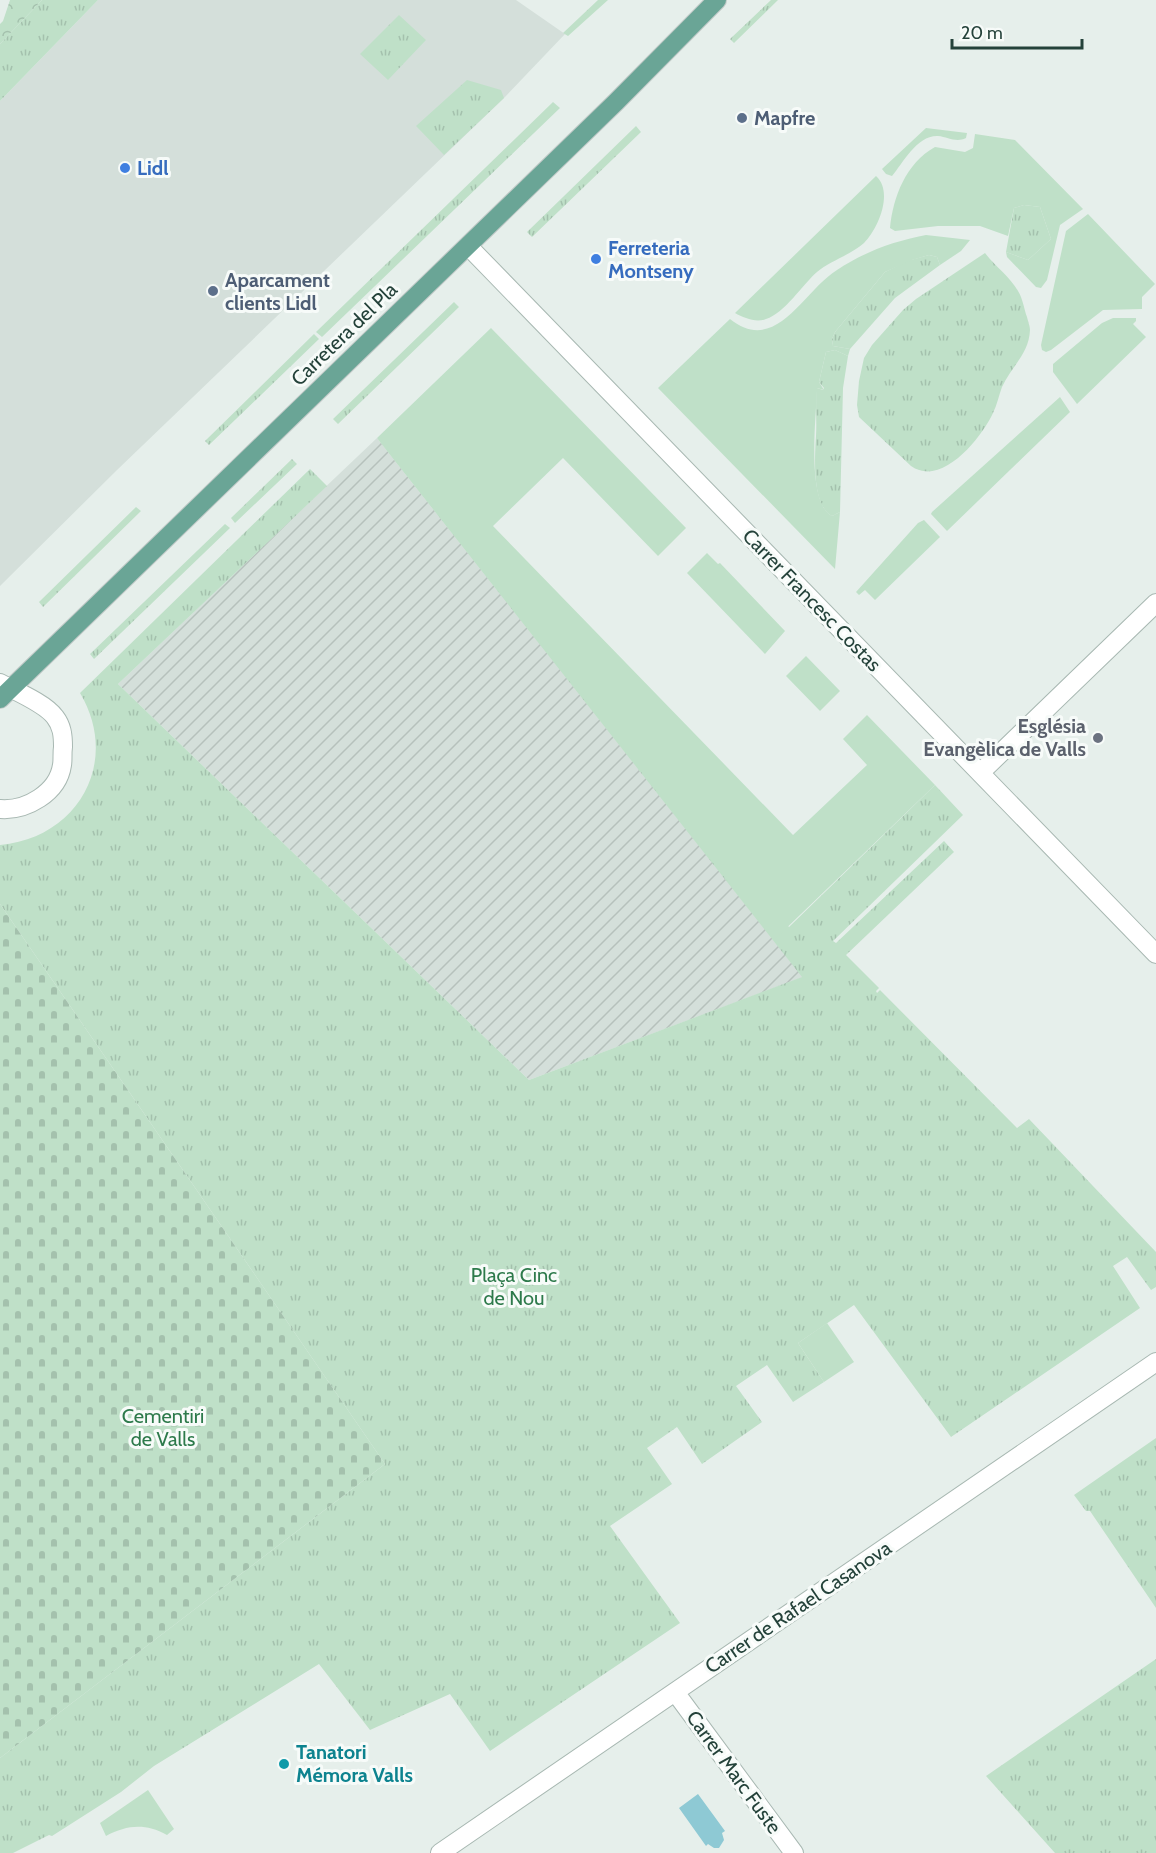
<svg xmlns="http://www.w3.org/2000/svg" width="1156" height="1853" font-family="Cabin,sans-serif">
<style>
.built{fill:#d4dfda}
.industrial{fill:url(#industrial-furrows)}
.grass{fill:url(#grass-tufts)}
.forest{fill:url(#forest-crowns)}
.cemetery{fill:url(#cemetery-stones)}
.garden{fill:#bfe0c8}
.water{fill:#8ec9d4}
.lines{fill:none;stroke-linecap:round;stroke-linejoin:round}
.minor-casing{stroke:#a8b8b2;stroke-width:20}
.major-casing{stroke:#c2cac8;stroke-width:20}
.minor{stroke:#fff;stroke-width:18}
.major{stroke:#6aa596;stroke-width:18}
.service-dot{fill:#5c6f8a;stroke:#f7fbf9;stroke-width:2}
.shop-dot{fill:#3f7fe0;stroke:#f7fbf9;stroke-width:2}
.worship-dot{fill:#6b7280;stroke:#f7fbf9;stroke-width:2}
.culture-dot{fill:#0f9aa8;stroke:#f7fbf9;stroke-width:2}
.labels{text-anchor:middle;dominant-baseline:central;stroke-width:6;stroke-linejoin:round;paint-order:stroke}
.service-label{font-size:20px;font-weight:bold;fill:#4e5e75;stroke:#f7fbf9;text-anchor:start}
.shop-label{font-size:20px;font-weight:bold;fill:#366cbe;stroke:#f7fbf9;text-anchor:start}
.street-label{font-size:20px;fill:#24423a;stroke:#f7fbf9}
.worship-label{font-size:20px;font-weight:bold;fill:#5b616d;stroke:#f7fbf9;text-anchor:end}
.park-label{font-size:20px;fill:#2d7a4b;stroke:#f7fbf9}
.culture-label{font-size:20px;font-weight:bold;fill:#0d838f;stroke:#f7fbf9;text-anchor:start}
</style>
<defs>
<pattern id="industrial-furrows" width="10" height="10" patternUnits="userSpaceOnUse" patternTransform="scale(1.5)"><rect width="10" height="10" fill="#d4dfda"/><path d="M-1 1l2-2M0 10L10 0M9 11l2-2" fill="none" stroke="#b6c1bc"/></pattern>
<pattern id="grass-tufts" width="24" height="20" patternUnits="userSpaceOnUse" patternTransform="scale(1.5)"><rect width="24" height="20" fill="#bfe0c8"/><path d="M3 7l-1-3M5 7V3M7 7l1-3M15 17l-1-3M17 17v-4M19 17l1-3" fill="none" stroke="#a4c1ad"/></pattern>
<pattern id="forest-crowns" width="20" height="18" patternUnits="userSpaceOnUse" patternTransform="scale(1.5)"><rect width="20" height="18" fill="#bfe0c8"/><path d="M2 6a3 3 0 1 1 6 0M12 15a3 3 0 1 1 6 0" fill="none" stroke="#a4c1ad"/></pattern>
<pattern id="cemetery-stones" width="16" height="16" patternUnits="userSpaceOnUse" patternTransform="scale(1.5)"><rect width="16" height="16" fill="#bfe0c8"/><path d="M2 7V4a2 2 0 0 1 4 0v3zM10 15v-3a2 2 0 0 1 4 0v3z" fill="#a4c1ad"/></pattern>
</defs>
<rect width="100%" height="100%" fill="#e6efeb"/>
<!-- built -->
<path class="built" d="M98,0h418l49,34 -61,64 -387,372 -117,116v-485z"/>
<!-- industrial -->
<path class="industrial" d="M377,438l426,539 -274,103 -411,-396z"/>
<!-- grass -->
<path class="grass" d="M42,0h56l-98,101v-57z
M598,0h10l-40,36 -5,-3z
M771,0h7l-44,43 -4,-4z
M399,15l27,25 -38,40 -28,-26z
M467,80l34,10 3,8 -60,57 -28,-29z
M553,102l7,6 -238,229 -6,-5z
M636,126l5,6 -109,105 -5,-5z
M1024,205l16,2 11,32 -23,21 -22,-8 8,-44z
M985,253c10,13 25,24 33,38 5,8 6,18 9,26 1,5 3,9 3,13 -1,24 -19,37 -28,57 -3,8 -5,18 -9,26 -11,24 -51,75 -82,53l-52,-49 -2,-12 2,-24 5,-23 8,-13 31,-35 13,-11z
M929,255l8,2 3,8 -45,33 -45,51 -17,-3 -1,-7 3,-7 50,-60 22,-11z
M454,302l5,5 -121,117 -5,-5z
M314,334l5,5 -110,106 -4,-4z
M835,350l13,6 -5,32 -3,124 -8,4c-21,-11 -17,-61 -16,-80 1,-16 -1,-32 1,-48l6,2 1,-2 -5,-6 7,-30z
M377,438l412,489 146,-142 28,30 -130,126 3,2 108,-102 10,11 -108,103 33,33 -3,3 1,2 3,-3 137,138 12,-9 127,133v35l-5,3 -24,-33 -14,9 27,42 -189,129 -97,-132 -56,38 26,39 -31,20 -26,-37 -31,21 26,36 -60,42 -25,-37 -30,21 25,36 -62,42 70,97 -190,128 -40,-57 -80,36 -51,-66 -165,102 -33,26 -69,44 -3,-1 -36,18h-13v-95l385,-294 -385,-560v-59c78,-7 121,-83 80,-152l230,-224 17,17 -209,198 411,396 273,-103z
M292,459l5,5 -62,59 -4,-5z
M136,507l5,4 -98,96 -4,-5z
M225,524l5,4 -136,131 -4,-5z
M1156,1438v170l-66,-97h-4l-12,-16z
M1156,1659v194h-101l-69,-77z"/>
<!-- forest -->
<path class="forest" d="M10,0h32l-42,44v-20l3,-3z"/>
<!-- cemetery -->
<path class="cemetery" d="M0,904l385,560 -385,294z"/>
<!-- garden -->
<path class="garden" d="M926,128l41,5 -1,5c-10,5 -18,-1 -28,-2 -21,-1 -35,27 -46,40l-6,-2 -4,-5z
M975,134l40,6 68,69 -23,16 -13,55 -6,8 -5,-1 -29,-30 -1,-5 22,8 23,-21 -11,-32 -16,-2 -10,3 -6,28 -28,-10h-42l-43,5 -5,-3c3,-31 16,-65 45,-81l30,5 8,-4z
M876,176c18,16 2,53 -12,67 -12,11 -34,18 -47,29 -15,13 -32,41 -51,47 -10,4 -22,-1 -31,-6z
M1088,214l67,70 -13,13v12l-39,1 -52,40 -5,2 -4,-2 -1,-5 25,-114z
M926,235l44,5 -9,11 -21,14 -3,-8 -8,-2 -17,5 -27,12 -50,60 -3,7 1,7 17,3 -2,7 -13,-6 -9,2 -7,30 5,8 -7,-2v3c-1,27 -11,111 15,125l8,-4 -5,57 -177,-181 72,-69c46,37 73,-28 107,-49 27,-18 57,-29 89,-35z
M1113,318h23v3l-3,3 13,13 -69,67 -24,-32v-8l49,-41z
M491,328l195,200 -28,28 -95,-98 -70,68 300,309 74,-70 -24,-26 24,-24 68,70 -161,155 -397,-502z
M1060,397l10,15 -123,119 -16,-17 1,-2z
M924,520l16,17 -65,63 -10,-10 -6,5 -3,-3 62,-69z
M707,553l11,11 2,-1 65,68 -20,23 -78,-81z
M806,656l34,35 -20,20 -34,-35z
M827,1323l27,39 -30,20 -26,-39z
M148,1790l26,39 -7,6c-22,-12 -40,-10 -61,1l-6,-13z"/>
<!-- water -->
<path class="water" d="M698,1794l27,37 -3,2 2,7 -5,8h-5l-6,-4 -2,2 -27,-38z"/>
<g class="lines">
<!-- minor casing -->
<g class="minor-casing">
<path id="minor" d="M468,246l688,708
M0,683c15,8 45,20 55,34 7,9 8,18 8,30 -1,6 0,13 -1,18 -4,28 -36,46 -62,44
M981,772l175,-169
M675,1692l119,161
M440,1853l716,-491"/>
</g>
<!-- major casing -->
<g class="major-casing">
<path id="major" d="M0,699l616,-597 101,-102"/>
</g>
<!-- minor -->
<use href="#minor" class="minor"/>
<!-- major -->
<use href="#major" class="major"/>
</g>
<!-- markers -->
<g class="service-dot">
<circle cx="742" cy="118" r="6"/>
<circle cx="213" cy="291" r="6"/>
</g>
<g class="shop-dot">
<circle cx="125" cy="168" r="6"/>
<circle cx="596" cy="259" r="6"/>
</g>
<circle class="worship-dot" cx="1098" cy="738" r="6"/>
<circle class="culture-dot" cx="284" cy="1764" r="6"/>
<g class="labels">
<!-- service labels -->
<g class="service-label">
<text x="754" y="118">Mapfre</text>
<text x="225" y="280">Aparcament<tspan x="225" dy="23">clients Lidl</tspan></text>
</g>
<!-- shop labels -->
<g class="shop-label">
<text x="137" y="168">Lidl</text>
<text x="608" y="248">Ferreteria<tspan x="608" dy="23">Montseny</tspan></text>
</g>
<!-- street labels -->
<g class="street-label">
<text transform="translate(344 334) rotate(-44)">Carretera del Pla</text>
<text transform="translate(812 600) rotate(46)">Carrer Francesc Costas</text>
<text transform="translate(798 1607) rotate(-34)">Carrer de Rafael Casanova</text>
<text transform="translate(734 1772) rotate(54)">Carrer Marc Fuste</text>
</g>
<!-- worship labels -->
<g class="worship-label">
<text x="1086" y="726">Església<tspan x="1086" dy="23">Evangèlica de Valls</tspan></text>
</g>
<!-- park labels -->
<g class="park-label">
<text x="514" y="1275">Plaça Cinc<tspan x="514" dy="23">de Nou</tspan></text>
<text x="163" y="1416">Cementiri<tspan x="163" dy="23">de Valls</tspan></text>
</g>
<!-- culture labels -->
<g class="culture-label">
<text x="296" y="1752">Tanatori<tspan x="296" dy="23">Mémora Valls</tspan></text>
</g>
</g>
<!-- scale -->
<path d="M952 39v9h130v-9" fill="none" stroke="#24423a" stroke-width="3"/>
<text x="961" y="39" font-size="18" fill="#24423a" stroke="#f7fbf9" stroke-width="4.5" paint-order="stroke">20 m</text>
</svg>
